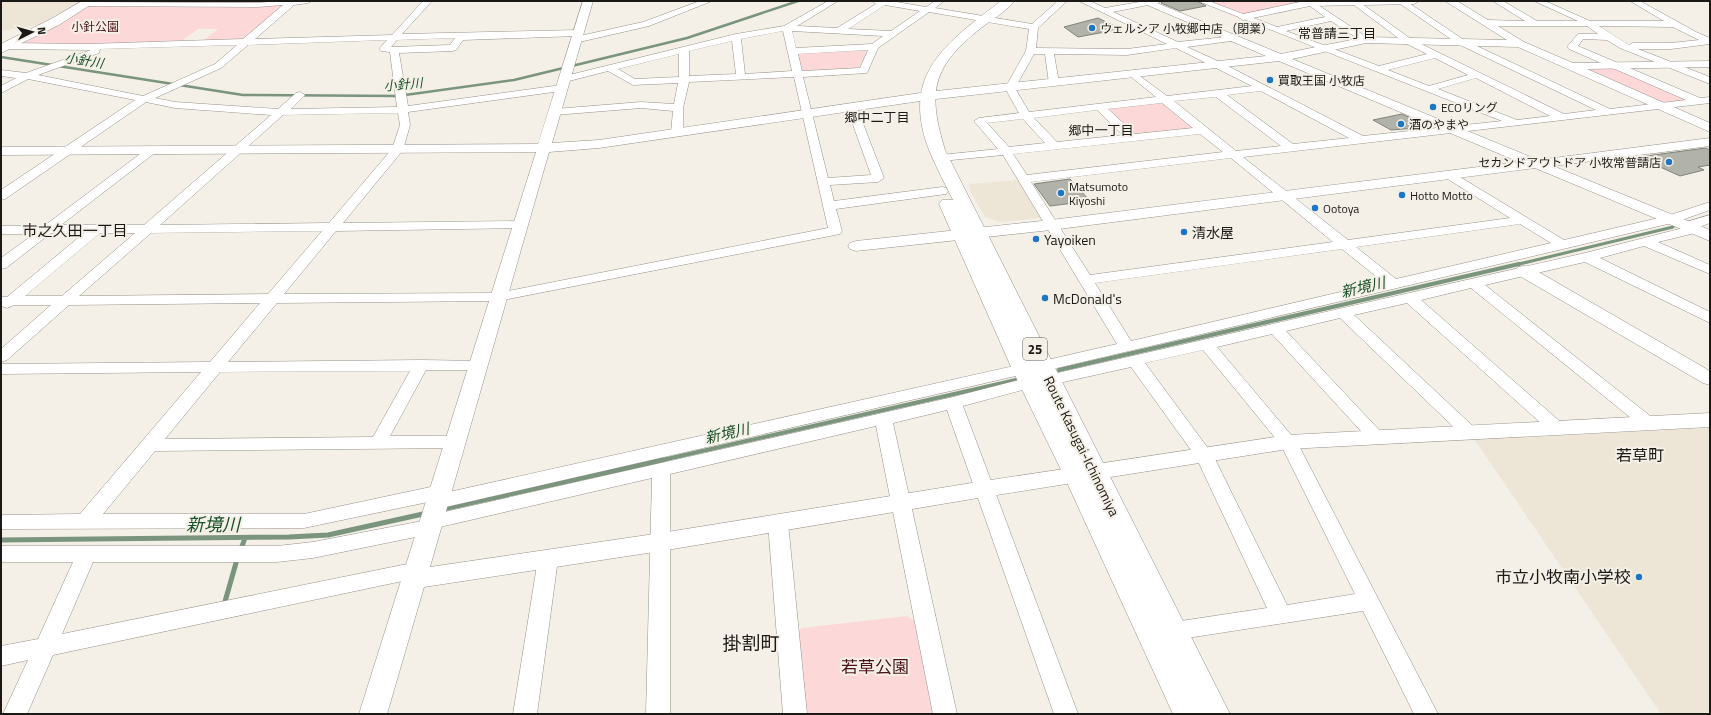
<svg xmlns="http://www.w3.org/2000/svg" width="1711" height="715" font-family="'Titillium Web','Noto Sans JP',sans-serif">
<style>
.built{fill:#ede5d5}
.green{fill:#fdd8d9}
.lines{fill:none;stroke-linecap:round;stroke-linejoin:round}
.stream-far3{stroke:#7a947d;stroke-width:2.5}
.stream-far2{stroke:#7a947d;stroke-width:3}
.stream-far1{stroke:#7a947d;stroke-width:4}
.stream{stroke:#7a947d;stroke-width:5}
.building{fill:#b1b3aa;stroke:#81837a}
.minor-casing{stroke:#96918a;stroke-width:1}
.tertiary-casing{stroke:#96918a;stroke-width:1}
.secondary-casing{stroke:#96918a;stroke-width:1}
.primary-casing{stroke:#96918a;stroke-width:1}
.minor{fill:#fff;fill-rule:evenodd}
.tertiary{fill:#fff;fill-rule:evenodd}
.secondary{fill:#fff;fill-rule:evenodd}
.primary{fill:#fff;fill-rule:evenodd}
.poi-dot{fill:#1c76c3;stroke:#f4f0e7;stroke-width:1.5}
.labels{text-anchor:middle;dominant-baseline:central;stroke-width:4;stroke-linejoin:round;paint-order:stroke}
.far-park-label{font-size:12px;fill:#4b111a;stroke:#f4f0e7}
.far-poi-label{font-size:12px;fill:#1b1916;stroke:#f4f0e7;text-anchor:start}
.far-neighbourhood-label{font-size:13px;fill:#1b1916;stroke:#f4f0e7}
.far-water-label{font-size:13px;font-style:italic;fill:#195029;stroke:#f4f0e7}
.shield{fill:#f4f0e7;stroke:#5c5a55;stroke-width:1}
.shield-label{font-size:13px;font-weight:bold;fill:#1b1916}
.poi-label{font-size:14px;fill:#1b1916;stroke:#f4f0e7;text-anchor:start}
.street-label{font-size:14px;fill:#1b1916;stroke:#f4f0e7}
.neighbourhood-label{font-size:15px;fill:#1b1916;stroke:#f4f0e7}
.water-label{font-size:15px;font-style:italic;fill:#195029;stroke:#f4f0e7}
.quarter-label{font-size:16px;fill:#1b1916;stroke:#f4f0e7}
.near-poi-label{font-size:17px;fill:#1b1916;stroke:#f4f0e7;text-anchor:end}
.near-park-label{font-size:17px;fill:#4b111a;stroke:#f4f0e7}
.near-water-label{font-size:18px;font-style:italic;fill:#195029;stroke:#f4f0e7}
.near-quarter-label{font-size:19px;fill:#1b1916;stroke:#f4f0e7}
</style>
<rect width="100%" height="100%" fill="#f4f0e7"/>
<!-- built -->
<path class="built" d="M1,1h85l-41,23 -44,7z
M1018,180l24,38 -41,4 -16,-5 -15,-26 -1,-7z
M1710,428v286h-49l-186,-274z"/>
<!-- green -->
<path class="green" d="M1207,1h102l-64,13z
M91,5h193l-41,36h-40l15,-12h-20l-18,13 -89,4 -69,-3z
M867,49l-6,21 -58,2 -6,-20z
M1579,68h39l73,32 -34,4z
M1162,103l32,25 -59,7 -29,-27z
M907,616l7,4 19,94h-129l-8,-80 6,-6z"/>
<g class="lines">
<!-- stream-far3 -->
<path class="stream-far3" d="M1,57l242,38 155,1 116,-16 173,-42 111,-37"/>
<!-- stream-far2 -->
<path class="stream-far2" d="M1515,265l158,-38"/>
<!-- stream-far1 -->
<path class="stream-far1" d="M1059,370l460,-106
M658,461l358,-81"/>
<!-- stream -->
<path class="stream" d="M443,509l220,-49
M1,540l288,-3 39,-2 95,-21
M241,549l4,-11
M224,605l12,-42"/>
</g>
<!-- building -->
<path class="building" d="M1163,1h34l9,5 -26,5 -19,-8z
M1098,18l23,11 -43,8 -14,-10z
M1402,114l22,10h-2l7,3 -38,3 -18,-10z
M1706,148l4,2v15l-12,2 6,3 -24,6 -42,-19z
M1070,179l20,22 -40,5 -16,-22z"/>
<g class="lines">
<!-- minor casing -->
<g class="minor-casing">
<path id="minor" d="M277,1h35l-4,2 -14,2 -39,34 137,-4 31,-34h9l-30,33 176,-4 4,3 -4,3 -115,4 -7,10 -3,1 -54,2 9,53 153,-21 5,3 -5,3 -153,21 2,13 -7,25 -60,73 177,-2 5,1 2,3 -2,3 -189,3 -52,63 214,-1 330,-65 -34,-151 -105,5 -6,26v25l-6,3 -6,-3 2,-22 -32,-3 -86,7 -5,-3 5,-3 86,-7 33,2 4,-21 -45,2 -25,-14 -43,11 -5,-3 1,-2 175,-43 48,-8 44,-25h10l-41,25 40,2 39,-24 -4,-3h19l35,6 9,-6h9l-9,7 97,16 26,-23h9l-29,27 -2,20 91,1 40,-5 -88,-43h11l15,7 40,-7h17l-4,2 -45,9 65,30 56,-6v4l-3,1 -44,6 35,16 141,73 139,-15 -304,-120h11l68,26 48,-10 -19,-14 6,-2 59,39 -2,2h-6l-32,-21 -45,10 93,35 48,-12 -22,-11 -55,-41 8,-1 53,38 153,75 32,-4 -138,-66 -62,-43h10l58,39 146,69 76,-9 -117,-51 -2,-2 11,-13h20l-11,-8h-100l-4,-3 4,-3 38,1 -32,-20h10l34,20h41l-44,-20h11l45,20h74l-34,-20h10l56,31 14,6v6l-39,5h-33l72,28v7l-90,-36 -13,-8 -24,-1 -5,7 122,52 10,-1v6l-467,54 105,83 162,-22 -64,-40 -2,-3 6,-4 114,69 103,-24 43,-14v8l-34,12 -113,27 -519,122 -6,-1 -2,-4 2,-4 79,-18 -114,-189 -62,6 -6,-3 6,-3 57,-6 -24,-28 5,-3 40,-5 -14,-25 21,-37 3,-22 -100,-17 -51,36 -11,25 -64,4 25,101 43,-3 -24,-67 5,-3 5,3 27,70 -6,4 -48,3 4,16 108,-14 4,1 2,3 -2,3 -110,15 6,22 -2,3 -5,1 -337,66 -221,2 -49,59 193,-2 64,1 2,4 -2,4 -6,1h-53l-36,66h65l6,2 3,4 -3,4 -6,2 -300,3 -52,63h201l136,-29 7,2 2,5 574,-128 6,1 2,4 -2,4 -592,136 -7,-2 -2,-5 -124,26 -303,1v-14l79,-1 121,-142 -200,2v-10l209,-2 50,-59 -191,2 -62,55 -6,2v-13l50,-44h-37l-7,3 -6,-2v-9h6l77,-64h-33l-45,35 -5,1v-11l33,-24h-33v-8h43l104,-78h8l2,2 -2,2 -95,73h83l127,-110 -96,-7 -29,-6 -141,97 -4,1v-10l134,-90 -107,-21 -27,14v-7l15,-8 -15,-2v-6l25,3 65,-23 -83,-1 -5,-3 5,-3 79,1 156,-5 40,-34 -25,2 -172,-1 -4,-2 4,-2 172,1zM885,5l35,6 -29,20 -43,-2zM1599,26l74,1 26,13 -28,3h-38l-4,2zM783,31l9,40 -47,3 -4,-35zM792,31l91,5 -11,8 -76,4zM455,38l-5,7 -59,2 6,-7zM387,40l-8,9 2,2 9,1 7,55 -106,2 14,-14 -5,-3 -4,1 -18,16 -103,-7 -20,-4 66,-30 27,-23zM732,41l4,33 -47,2v-25zM237,45l-22,19 -72,32 -105,-21 61,-22 1,-4zM1176,48l76,38 -85,10 -34,-25 -3,1 -2,2 2,2 26,21 -127,15 -14,-24 19,-34h11l4,29 5,3 5,-3 -5,-29 73,1zM868,50l-8,18 -58,3 -4,-17zM679,54v23l-44,2 -17,-10zM1435,58l33,17 -39,11 -41,-16zM1476,78l74,38 -33,4 -79,-31zM1261,91l88,47 -56,6 -66,-49zM1216,97l65,49 -45,5 -62,-50zM1162,103l31,25 -58,6 -27,-25zM1097,110l26,25 -66,7 -23,-24zM398,113l2,12 -8,24 -63,74 -169,2 123,-110zM1023,119l22,24 -36,4 -22,-24zM1200,134l23,18 -196,23 -14,-21zM1231,158l102,84 -243,33 -59,-93zM1520,224l31,19 -155,36 -40,-32zM322,231l-54,63 -189,2 72,-63zM100,233h35l-73,63h-37zM1342,249l41,33 -252,59 -36,-58zM410,371l-37,66 -208,2 55,-67z
M700,1h12l-63,25 -74,17 -5,-3 5,-3 68,-15z
M1710,215v8l-11,4 2,2 -2,3 -41,10 52,23v9l-66,-28 -44,12 110,54v11l-125,-61 -100,23 169,134 3,4 -3,4 -6,2 -6,-2 -171,-139 -50,12 143,125 3,4 -3,4 -6,2 -6,-2 -145,-130 -53,12 121,113 3,4 -3,4 -6,2 -6,-2 -123,-118 -54,13 96,102 3,4 -3,4 -6,2 -6,-2 -98,-107 -55,13 80,95 141,272h-24l-51,-103 -189,29 -8,-2 -3,-7 3,-7 8,-2 93,-14 -71,-151 -65,-90 -81,18 -6,-1 -2,-4 2,-4 541,-123 98,-25 -2,-2 2,-3zM1203,350l78,95 74,149 -68,11 -74,-150 -68,-92z
M1031,377l6,1 2,4 -2,4 -74,20 115,308h-24l-107,-304 -54,13 64,291h-24l-57,-288 -206,48v240h-24l6,-236 -212,49 -3,5 -7,2 -117,24 -36,4h-184l-31,72 355,-72 7,2 3,6 -3,6 -7,2 -364,77 -26,59h-24l25,-54 -27,6v-20l37,-7 35,-77h-72v-16h276l36,-4 109,-21 2,-4 7,-2 522,-118z
M778,516l7,2 3,5 19,191h-24l-15,-191 3,-5z
M548,551l7,2 3,6 -21,155h-24l25,-155 3,-6z"/>
</g>
<!-- tertiary casing -->
<g class="tertiary-casing">
<path id="tertiary" d="M583,1h10l-41,142 47,-3 328,-48 339,-36 -128,-55h14l129,53 85,-17 141,3 -62,-39h12l67,41 49,21 137,-2v6l-123,2 123,54v9l-192,-85 -152,-4 -74,16 246,101 172,-22v8l-157,20 157,64v11l-175,-73 -484,62 -195,21 -6,-2 -2,-3 2,-3 6,-2 195,-21 468,-58 -240,-101 -352,39 -328,48 -50,4 -119,415 231,-34 323,-52 304,-46 422,-22v14l-422,22 -304,48 -323,54 -237,36 -37,127h-28l177,-562 -535,3v-8l537,-3z
M1305,1h114l-5,3 -104,2 -67,14 -5,-3 5,-3z
M1524,266l6,1 180,104v14l-7,-2 -185,-108 -2,-4 2,-4z"/>
</g>
<!-- secondary casing -->
<g class="secondary-casing">
<path id="secondary" d="M82,1h14l-37,24 -58,28v-9l50,-25z"/>
</g>
<!-- primary casing -->
<g class="primary-casing">
<path id="primary" d="M1001,1h13c-8,11 -23,19 -33,27 -49,39 -54,63 -36,122l285,564h-57l-109,-238 -52,-107 -73,-165 3,-4h11c-8,-16 -17,-33 -24,-50 -29,-76 17,-107 72,-149z"/>
</g>
<!-- minor -->
<use href="#minor" class="minor"/>
<!-- tertiary -->
<use href="#tertiary" class="tertiary"/>
<!-- secondary -->
<use href="#secondary" class="secondary"/>
<!-- primary -->
<use href="#primary" class="primary"/>
</g>
<!-- markers -->
<g class="poi-dot">
<circle cx="1092" cy="28" r="4"/>
<circle cx="1270" cy="80" r="4"/>
<circle cx="1433" cy="107" r="4"/>
<circle cx="1401" cy="124" r="4"/>
<circle cx="1669" cy="162" r="4"/>
<circle cx="1061" cy="193" r="4"/>
<circle cx="1402" cy="195" r="4"/>
<circle cx="1315" cy="208" r="4"/>
<circle cx="1184" cy="232" r="4"/>
<circle cx="1036" cy="239" r="4"/>
<circle cx="1045" cy="298" r="4"/>
<circle cx="1639" cy="577" r="4"/>
</g>
<g class="labels">
<!-- far-park labels -->
<g class="far-park-label">
<text x="95" y="26">小針公園</text>
</g>
<!-- far-poi labels -->
<g class="far-poi-label">
<text x="1100" y="28">ウェルシア 小牧郷中店 （閉業）</text>
<text x="1278" y="80">買取王国 小牧店</text>
<text x="1441" y="107">ECOリング</text>
<text x="1409" y="124">酒のやまや</text>
<text x="1661" y="162" text-anchor="end">セカンドアウトドア 小牧常普請店</text>
<text x="1069" y="186">Matsumoto<tspan x="1069" dy="14">Kiyoshi</tspan></text>
<text x="1410" y="195">Hotto Motto</text>
<text x="1323" y="208">Ootoya</text>
</g>
<!-- far-neighbourhood labels -->
<g class="far-neighbourhood-label">
<text x="1337" y="33">常普請三丁目</text>
<text x="877" y="117">郷中二丁目</text>
<text x="1101" y="130">郷中一丁目</text>
</g>
<!-- far-water labels -->
<g class="far-water-label">
<text transform="translate(84 60) rotate(9)">小針川</text>
<text transform="translate(403 84) rotate(-5)">小針川</text>
</g>
<!-- shield labels -->
<rect class="shield" x="1023" y="338" width="24" height="22" rx="3"/>
<g class="shield-label">
<text x="1035" y="349">25</text>
</g>
<!-- poi labels -->
<g class="poi-label">
<text x="1192" y="232">清水屋</text>
<text x="1044" y="239">Yayoiken</text>
<text x="1053" y="298">McDonald's</text>
</g>
<!-- street labels -->
<g class="street-label">
<text transform="translate(1082 446) rotate(64)">Route Kasugai-Ichinomiya</text>
</g>
<!-- neighbourhood labels -->
<g class="neighbourhood-label">
<text x="75" y="230">市之久田一丁目</text>
</g>
<!-- water labels -->
<g class="water-label">
<text transform="translate(1363 287) rotate(-13)">新境川</text>
<text transform="translate(727 433) rotate(-13)">新境川</text>
</g>
<!-- quarter labels -->
<g class="quarter-label">
<text x="1640" y="455">若草町</text>
</g>
<!-- near-poi labels -->
<g class="near-poi-label">
<text x="1631" y="577">市立小牧南小学校</text>
</g>
<!-- near-park labels -->
<g class="near-park-label">
<text x="875" y="667">若草公園</text>
</g>
<!-- near-water labels -->
<g class="near-water-label">
<text x="213" y="524">新境川</text>
</g>
<!-- near-quarter labels -->
<g class="near-quarter-label">
<text x="751" y="642">掛割町</text>
</g>
</g>
<!-- border -->
<rect width="1711" height="715" fill="none" stroke="#1b1916" stroke-width="4"/>
<!-- north arrow -->
<g transform="translate(32 32) rotate(84)" stroke="#f4f0e7" stroke-width="3" paint-order="stroke">
<path d="M0-3L7 15L0 10L-7 15Z" fill="#1b1916"/>
<text y="-6" font-size="11" font-weight="bold" text-anchor="middle" fill="#1b1916">N</text>
</g>
</svg>
